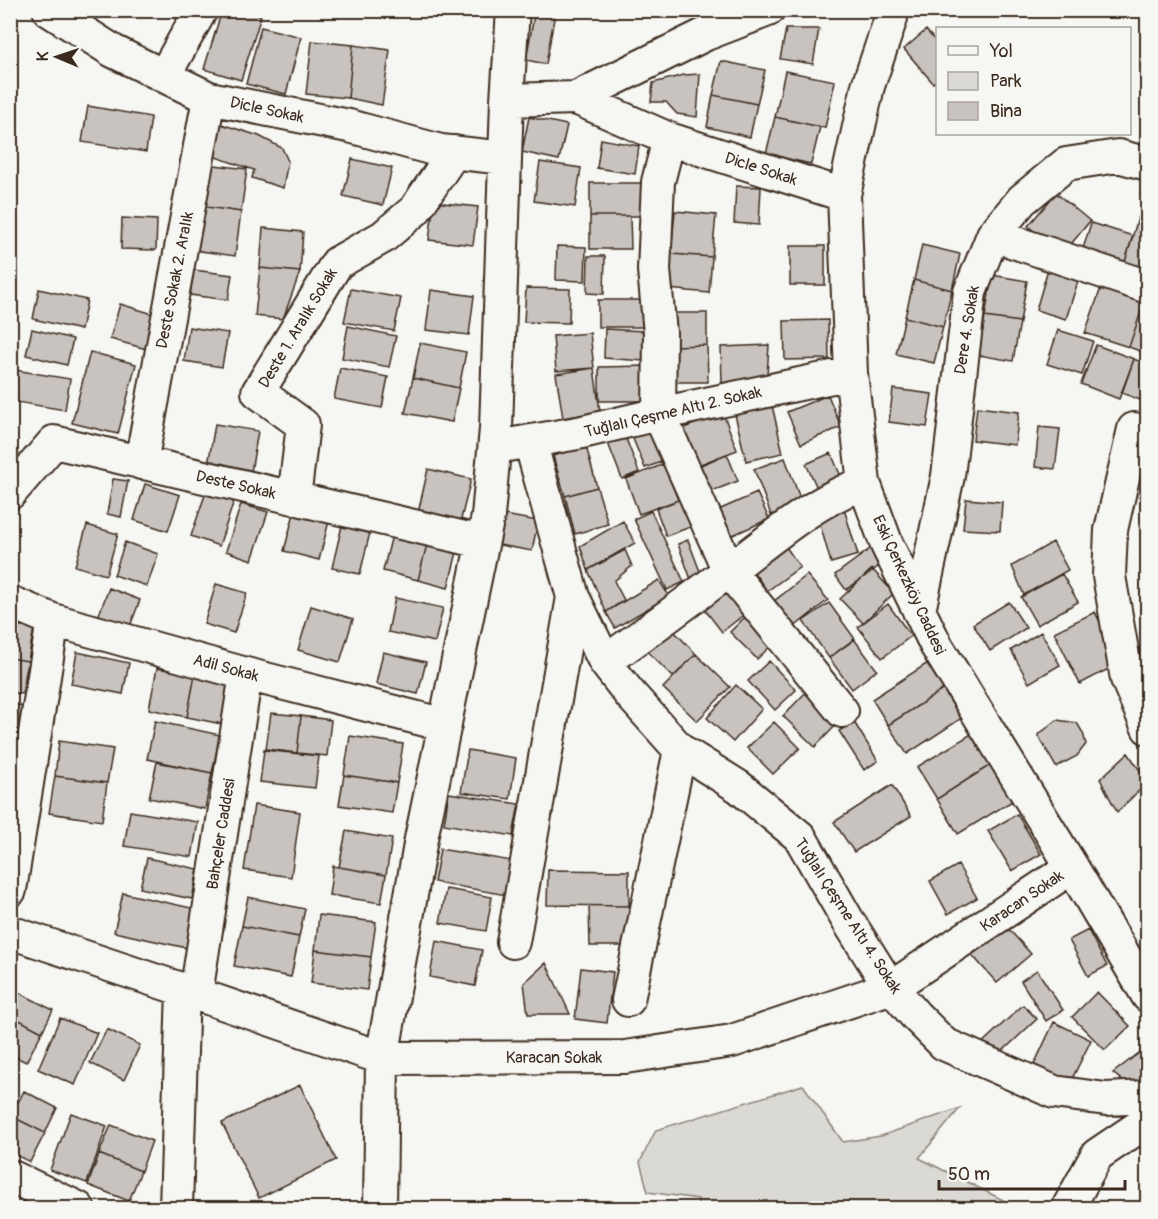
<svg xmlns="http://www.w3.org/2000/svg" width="1158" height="1219" font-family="Pangolin,sans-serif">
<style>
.green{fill:#dad9d3;stroke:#8a8278;stroke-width:1.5}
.building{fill:#c8c3be;stroke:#3b2a1e;stroke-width:1.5}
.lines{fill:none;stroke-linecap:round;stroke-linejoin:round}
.minor-casing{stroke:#3b2a1e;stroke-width:36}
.minor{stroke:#f6f6f2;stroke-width:32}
.labels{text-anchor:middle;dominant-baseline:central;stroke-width:5;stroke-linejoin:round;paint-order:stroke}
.street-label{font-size:16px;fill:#3b2a1e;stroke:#f6f6f2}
</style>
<rect width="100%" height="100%" fill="#f6f6f2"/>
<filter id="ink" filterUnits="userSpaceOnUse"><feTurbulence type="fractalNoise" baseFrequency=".0167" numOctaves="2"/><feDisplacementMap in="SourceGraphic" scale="12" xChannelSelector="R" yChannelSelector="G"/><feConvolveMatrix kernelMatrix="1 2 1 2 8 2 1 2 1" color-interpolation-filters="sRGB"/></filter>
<g filter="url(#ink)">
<!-- green -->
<path class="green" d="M803,1085l40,57 38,-6 79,-28 -41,50 100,50h-322l1,-9 -50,-7 -8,-30 16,-32z"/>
<!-- building -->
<path class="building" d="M222,10h23l16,6 -20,64 -37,-11z
M535,10l20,3 -9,51 -20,-4z
M667,10h23l-2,9 -22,-5z
M1010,10h30l1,4 -30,5z
M261,27l40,10 -15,57 -40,-10z
M786,29h33l-6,35 -33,-5z
M926,30l12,14v36l-5,3 -29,-34z
M312,41l41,4 -5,53 -42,-4z
M353,45l37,5 -8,55 -34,-7z
M721,61l44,9 -8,34 -44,-9z
M785,71l50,10 -10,47 -50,-11z
M700,74l-3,43 -20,-3 -11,-12h-15l2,-19 31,-8z
M713,95l44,9 -7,33 -43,-10z
M88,106l63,11 -5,35 -64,-10z
M529,117l38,8 -8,35 -37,-8z
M775,117l45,10 -9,37 -45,-10z
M218,123l41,13 23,12 6,13 -5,27 -31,-10 2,-8 -44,-15z
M601,139l38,7 -4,28 -38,-6z
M352,159l40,9 -9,37 -40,-9z
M540,162l41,6 -6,39 -41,-6z
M206,164l41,5 -6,43 -41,-6z
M590,183h52v33h-52z
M736,186l25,1 -2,38 -25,-2z
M1056,193l34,28 -28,34 -34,-29z
M434,202l44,5 -5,38 -44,-5z
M200,206l41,6 -6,44 -41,-6z
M675,211l41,4 -4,42 -41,-3z
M590,216h40l1,33h-41z
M122,218l35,2 -1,30 -35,-1z
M1138,218l10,3v51l-24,-7z
M1091,223l42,13 -9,29 -42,-13z
M263,228l40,4 -3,40 -40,-4z
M922,245l38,9 -8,36 -38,-10z
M557,246l29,1 -1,34 -29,-1z
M790,246h35v39h-35z
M671,254l41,3 -3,36 -41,-4z
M588,256h17l-1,38 -17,-1z
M260,268l40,4 -17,47 -28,-3z
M1048,269l31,9 -13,41 -30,-9z
M194,270l38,5 -4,25 -38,-5z
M992,275l35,6 -7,41 -35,-5z
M914,280l38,10 -9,37 -38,-10z
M526,288l44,1 -1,34 -45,-1z
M1101,288l43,15 -15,44 -44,-14z
M39,289l48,11 -6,30 -48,-11z
M351,289l50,9 -7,33 -50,-9z
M431,290l43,6 -5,39 -43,-5z
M598,300h45v27h-45z
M1144,303l4,1v50l-19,-7z
M120,304l40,12 -10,34 -40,-11z
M671,313h36v32l-36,1z
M905,317l38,10 -9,36 -38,-9z
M985,317l35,5 -7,39 -35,-6z
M828,320l1,39 -44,1 -1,-39z
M348,326l48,10 -7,31 -47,-9z
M189,327l39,6 -6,34 -38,-6z
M32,329l41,10 -6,26 -41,-10z
M605,329l40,2 -1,30 -40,-3z
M1058,330l35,11 -11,34 -35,-11z
M590,333l4,35 -38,3 -3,-35z
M420,343l46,9 -7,36 -46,-10z
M707,345l1,37h-37v-36z
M769,345l-2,31 -45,7 -1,-36z
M1096,345l38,14 -15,40 -38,-15z
M90,352l46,12 -18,70 -46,-11z
M1134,359l14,6v38l-26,-10z
M647,366v35h-48v-34z
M340,368l48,9 -6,31 -48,-9z
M594,368l6,44 -37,6 -7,-44z
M15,370l55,9 -5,31 -55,-9z
M413,378l46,10 -7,34 -47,-9z
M893,389l39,5 -5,33 -38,-5z
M828,395l13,32 -40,17 -14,-32z
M771,401l12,52 -37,8 -12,-51z
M977,407l42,5 -4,33 -42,-5z
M723,413l14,37 -39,15 -14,-37z
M215,424l43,7 -7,41 -43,-7z
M656,425l13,34 -24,9 -14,-34z
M1039,427l21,2 -5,40 -20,-2z
M623,431l16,41 -17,7 -16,-41z
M586,446l11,41 -32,9 -12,-40z
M831,453l11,26 -24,11 -12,-26z
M727,454l11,27 -31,12 -11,-26z
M785,458l17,46 -31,11 -17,-46z
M664,464l14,36 -39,14 -13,-35z
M428,469l43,10 -11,44 -42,-10z
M113,479l15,2 -7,36 -14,-3z
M145,484l35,11 -12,36 -34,-11z
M597,487l11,37 -33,10 -10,-38z
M206,492l28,9 -15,45 -28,-10z
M757,493l12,26 -43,19 -12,-26z
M683,498l10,28 -27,10 -10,-27z
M966,499l36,3 -2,29 -37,-2z
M241,504l27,8 -16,48 -26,-9z
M844,509l14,46 -27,8 -13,-46z
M651,511l33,71 -17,8 -33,-71z
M294,513l35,8 -10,39 -35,-9z
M504,515l34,6 -6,30 -33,-6z
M344,517l28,7 -12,50 -28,-6z
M623,521l12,22 -47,27 -8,-24z
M87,525l31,9 -12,41 -31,-9z
M393,531l35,9 -10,40 -35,-9z
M428,540l30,8 -10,40 -30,-8z
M688,540l13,34 -9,8 -14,-38z
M782,541l18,26 -33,24 -19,-27z
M125,542l33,12 -11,32 -33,-11z
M1053,542l15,28 -44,25 -12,-29z
M874,546l8,18 -36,26 -11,-15z
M625,550l7,16 -18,15 10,19 -18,12 -18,-42z
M872,569l22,24 -31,30 -23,-24z
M1062,574l16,28 -41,23 -16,-28z
M807,575l21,25 -35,28 -20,-26z
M659,580l10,16 -54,32 -9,-16z
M216,584l31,9 -13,40 -30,-9z
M728,586l19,26 -25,20 -20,-26z
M109,588l31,12 -11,29 -31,-12z
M395,598l48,10 -8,34 -47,-10z
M1009,602l17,26 -36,23 -17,-27z
M829,603l26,36 -26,19 -26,-37z
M888,604l23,32 -29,22 -24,-31z
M311,606l42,13 -13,43 -42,-12z
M1095,612l25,51 -40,21 -26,-52z
M746,616l28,27 -17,16 -27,-27z
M10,624l24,4 -6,33 -18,-3z
M670,627l26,27 -23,23 -26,-26z
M1041,632l19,33 -31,18 -18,-33z
M854,639l23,31 -25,19 -23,-31z
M77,652l52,11 -6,31 -52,-10z
M383,652l43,10 -8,32 -42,-10z
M696,654l34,33 -33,34 -34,-33z
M10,658l18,3 -6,33 -12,-2z
M769,661l27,29 -21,20 -27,-29z
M931,661l16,26 -59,38 -16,-26z
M157,668l38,7 -8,42 -38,-8z
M195,675l36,8 -9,41 -35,-7z
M736,685l26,24 -29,33 -26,-24z
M947,687l18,29 -58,38 -19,-29z
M808,690l32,31 -25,26 -32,-31z
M10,703l12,3 -7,38 -5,-1z
M271,713l30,3 -4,37 -31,-4z
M301,716l30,4 -4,36 -30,-3z
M1057,720l20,3 6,10 3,11 -9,12 -21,11 -18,-32z
M155,721l65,14 -8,38 -65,-14z
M774,722l26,26 -27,26 -26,-26z
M854,722l24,39 -14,9 -25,-39z
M973,733l19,31 -55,35 -20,-32z
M350,736l53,8 -6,39 -53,-8z
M59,741l54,8 -6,34 -52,-7z
M10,743l5,1 -5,26z
M264,750l55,6 -4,32 -55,-6z
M468,750l48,8 -6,41 -49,-7z
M1128,753l20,29 -31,30 -17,-33z
M157,762l55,11 -7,36 -56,-11z
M992,764l22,36 -56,34 -21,-35z
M344,775l53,8 -5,30 -53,-8z
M55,776l52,7 -5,38 -53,-8z
M892,785l19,31 -57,36 -20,-30z
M449,793l70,11 -6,32 -69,-12z
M254,805l46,7 -9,65 -47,-7z
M130,811l68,11 -6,35 -68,-11z
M1017,814l24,40 -29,17 -24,-40z
M346,831l46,8 -6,36 -47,-8z
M440,849l72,12 -6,34 -72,-13z
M147,858l51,11 -6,30 -52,-11z
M958,865l19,33 -29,16 -18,-33z
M333,866l53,9 -5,28 -52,-8z
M548,870l81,1v35l-82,-1z
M446,889l46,8 -6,34 -46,-8z
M123,893l73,16 -9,39 -73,-16z
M248,897l57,12 -6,28 -57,-11z
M589,906h40l-1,40h-38z
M319,915l57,7 -5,35 -56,-7z
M242,926l57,11 -8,40 -57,-11z
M1006,926l25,28 -34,29 -25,-28z
M1088,930l19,36 -19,10 -19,-36z
M436,941l46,9 -7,36 -45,-9z
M315,950l56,7 -4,33 -56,-7z
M546,963l24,51h-42l-4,-31z
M581,968l32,4 -6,51 -32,-4z
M1037,970l26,40 -17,11 -25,-40z
M18,992l35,18 -11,22 -32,-17v-9z
M1097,992l33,34 -25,24 -33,-33z
M1023,1005l14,14 -44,41 -13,-15z
M10,1015l32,17 -16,30 -16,-8z
M60,1018l37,15 -22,52 -37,-16z
M1054,1022l37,18 -22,45 -36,-18z
M107,1029l33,16 -16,35 -34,-17z
M1148,1046v42l-10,6 -25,-21z
M300,1085l36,75 -77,38 -37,-75z
M24,1091l33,17 -12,25 -34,-17z
M71,1113l36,13 -20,57 -37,-13z
M11,1116l34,17 -15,29 -20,-10z
M111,1125l41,16 -11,30 -42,-17z
M99,1154l42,17 -12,30 -41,-16z"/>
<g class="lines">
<!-- minor casing -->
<g class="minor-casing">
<path id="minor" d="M49,10l64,41 96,47 140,28 92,25 64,7
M891,18l-23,68 -24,109 7,178 13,110 23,62 49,100 136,222 76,129
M164,76l37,-66
M576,98l130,-64 62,-24
M507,100l69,-2 93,41 175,56
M669,139l-11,43 -4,88 6,63 -1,81 70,157 113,140
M993,235l155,52
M1148,433l-14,-4 -23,101 -2,46 18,103 21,49
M530,441l43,156 32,65 24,31 51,57 59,37 61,50 47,82 37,59 31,37 29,29 110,48 52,7 42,-2
M508,445l70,-12 81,-19 192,-41
M141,463l68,-365
M10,493l44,-51 428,100
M294,498l9,-73 -45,-33 79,-129 46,-26 32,-27 39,-58
M10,602l43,18 193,54 199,51
M919,611l29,-135 22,-184 23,-57 29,-35 44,-36 52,-8 30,8
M605,662c41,-30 82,-59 122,-90 44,-33 85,-70 137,-89
M10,890l43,-270
M10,932l186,62 186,64 243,-1 107,-16 160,-54 180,-120
M513,942l60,-345
M196,994l50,-320
M628,1000l52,-250
M10,1176l68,32
M176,1208l7,-219
M380,1208l2,-150 39,-219 67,-323 8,-87 11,-329 6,-90
M1068,1208l29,-53 40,-27 11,-1"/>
</g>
<!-- minor -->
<use href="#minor" class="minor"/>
</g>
</g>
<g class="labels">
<!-- street labels -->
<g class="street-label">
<text transform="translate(267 110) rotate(12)">Dicle Sokak</text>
<text transform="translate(761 169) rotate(18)">Dicle Sokak</text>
<text transform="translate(175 280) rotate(-79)">Deste Sokak 2. Aralık</text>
<text transform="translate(298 328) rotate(-59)">Deste 1. Aralık Sokak</text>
<text transform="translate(967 330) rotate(-81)">Dere 4. Sokak</text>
<text transform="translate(673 412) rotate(-13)">Tuğlalı Çeşme Altı 2. Sokak</text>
<text transform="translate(236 485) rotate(13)">Deste Sokak</text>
<text transform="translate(909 585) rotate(65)">Eski Çerkezköy Caddesi</text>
<text transform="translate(226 668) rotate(15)">Adil Sokak</text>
<text transform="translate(221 834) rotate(-81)">Bahçeler Caddesi</text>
<text transform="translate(1022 901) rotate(-34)">Karacan Sokak</text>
<text transform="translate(848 916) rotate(57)">Tuğlalı Çeşme Altı 4. Sokak</text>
<text x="554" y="1058">Karacan Sokak</text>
</g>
</g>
<!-- margin -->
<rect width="1158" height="1219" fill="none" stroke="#f6f6f2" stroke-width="36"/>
<rect x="18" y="18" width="1122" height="1183" fill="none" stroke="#3b2a1e" stroke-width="2" filter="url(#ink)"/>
<!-- legend -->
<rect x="936" y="27" width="195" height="108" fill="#f6f6f2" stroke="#aba49d" stroke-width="1.5"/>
<rect x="948" y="46" width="30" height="9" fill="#f6f6f2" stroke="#aba49d" stroke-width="1.5"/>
<text x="990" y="57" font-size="18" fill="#3b2a1e">Yol</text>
<rect x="948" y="72" width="30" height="18" fill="#dad9d3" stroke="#aba49d" stroke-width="1.5"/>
<text x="990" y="87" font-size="18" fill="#3b2a1e">Park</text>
<rect x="948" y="102" width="30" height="18" fill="#c8c3be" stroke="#aba49d" stroke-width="1.5"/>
<text x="990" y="117" font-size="18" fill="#3b2a1e">Bina</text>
<!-- north arrow -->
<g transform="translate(57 57) rotate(272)" stroke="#f6f6f2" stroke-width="4.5" paint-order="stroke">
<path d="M0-4.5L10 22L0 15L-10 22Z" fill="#3b2a1e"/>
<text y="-9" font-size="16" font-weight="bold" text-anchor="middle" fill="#3b2a1e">K</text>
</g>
<!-- scale -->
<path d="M939 1180v9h186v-9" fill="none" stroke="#3b2a1e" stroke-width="3"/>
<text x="948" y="1180" font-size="18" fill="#3b2a1e" stroke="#f6f6f2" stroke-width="4.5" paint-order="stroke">50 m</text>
</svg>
